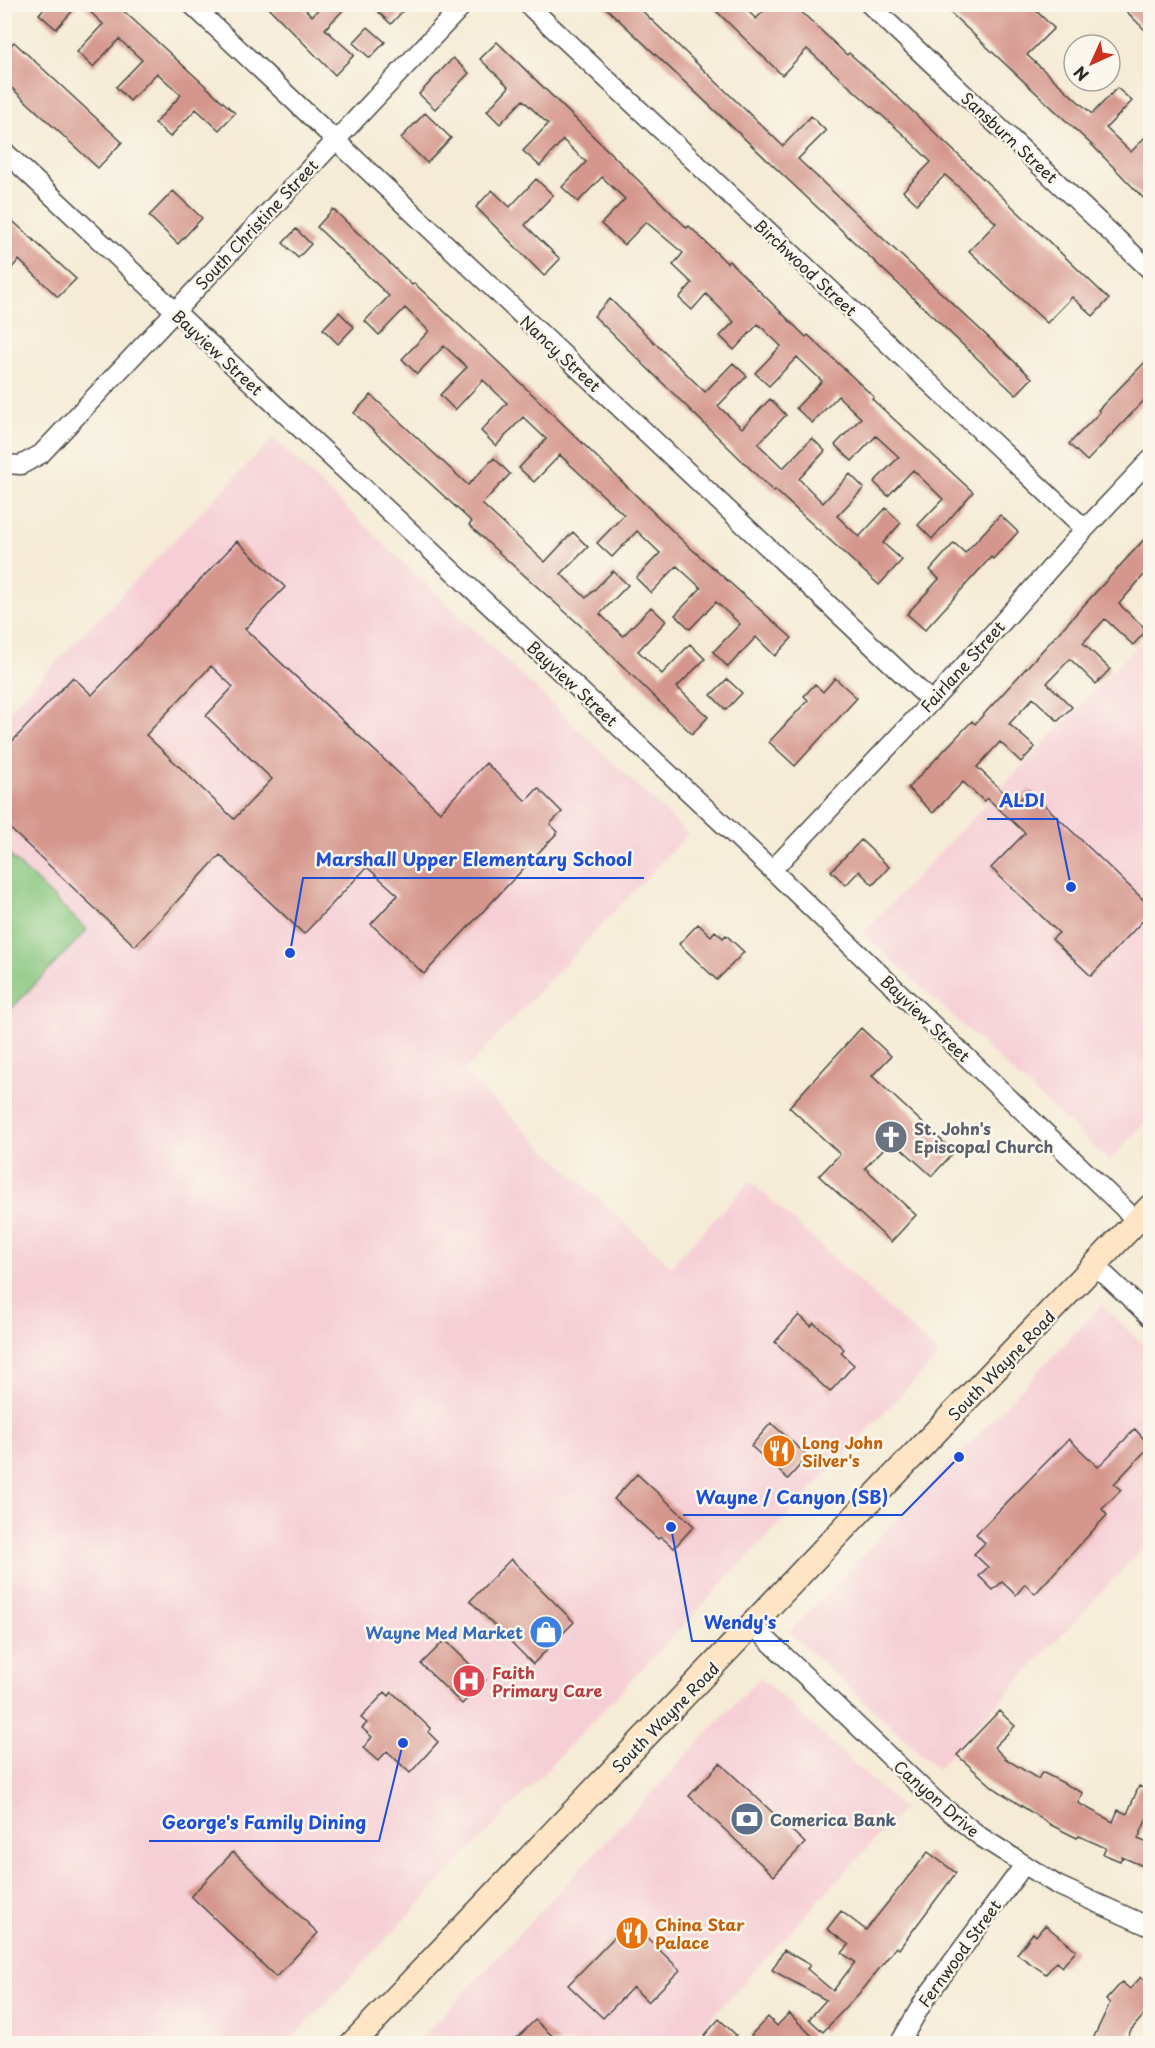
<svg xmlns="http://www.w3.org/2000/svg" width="1155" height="2048" font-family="'Playpen Sans',sans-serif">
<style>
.built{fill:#f6cfd6}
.green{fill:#86c67f;stroke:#587855;stroke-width:1.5}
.building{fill:#d5978d;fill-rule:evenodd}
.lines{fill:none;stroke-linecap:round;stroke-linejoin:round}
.street-casing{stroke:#494845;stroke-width:21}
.secondary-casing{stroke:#494845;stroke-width:27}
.street{stroke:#fff;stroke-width:18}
.secondary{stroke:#fde5c5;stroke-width:24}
.labels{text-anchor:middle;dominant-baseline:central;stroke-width:5;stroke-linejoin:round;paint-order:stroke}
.street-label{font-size:16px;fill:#2b2b2b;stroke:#fbf7ec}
.worship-label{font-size:16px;font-weight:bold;fill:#5b616d;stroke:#fbf7ec;text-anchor:start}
.food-label{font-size:16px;font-weight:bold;fill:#c56008;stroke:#fbf7ec;text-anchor:start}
.shop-label{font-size:16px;font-weight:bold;fill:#366cbe;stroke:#fbf7ec;text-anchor:end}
.health-label{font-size:16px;font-weight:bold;fill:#be3a42;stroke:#fbf7ec;text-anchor:start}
.service-label{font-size:16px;font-weight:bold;fill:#4e5e75;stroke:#fbf7ec;text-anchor:start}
.leader{fill:none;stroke:#1d4ed8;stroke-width:2}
.callout-dot{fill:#1d4ed8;stroke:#fbf7ec;stroke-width:2}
.callout-label{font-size:18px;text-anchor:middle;font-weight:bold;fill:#1d4ed8;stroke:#fbf7ec;stroke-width:5;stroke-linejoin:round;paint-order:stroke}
</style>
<rect width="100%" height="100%" fill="#fbf7ec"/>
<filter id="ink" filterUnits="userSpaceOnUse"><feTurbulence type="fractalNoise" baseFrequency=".0167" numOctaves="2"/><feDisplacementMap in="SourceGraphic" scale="12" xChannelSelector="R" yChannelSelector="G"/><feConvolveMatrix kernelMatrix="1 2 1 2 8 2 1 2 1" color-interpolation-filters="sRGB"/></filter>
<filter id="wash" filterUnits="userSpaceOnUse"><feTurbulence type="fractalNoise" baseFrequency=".008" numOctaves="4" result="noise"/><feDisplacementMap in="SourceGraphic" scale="24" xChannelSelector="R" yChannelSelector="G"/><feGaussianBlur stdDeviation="1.35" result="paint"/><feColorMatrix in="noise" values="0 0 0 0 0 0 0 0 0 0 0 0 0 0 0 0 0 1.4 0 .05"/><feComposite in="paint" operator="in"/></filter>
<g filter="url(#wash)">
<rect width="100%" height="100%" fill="#f5ebd6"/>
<!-- built -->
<path class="built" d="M273,438l415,396 -225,238 208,194 79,-85 189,174 -651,688h-283l-1,-1327z
M1150,632v485l-41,44 -246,-228z
M1102,1305l48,46v189l-213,229 -148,-137z
M760,1677l143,132 -215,234 -272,1z"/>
<!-- green -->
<path class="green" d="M5,851l82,79 -75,78 -8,-7z"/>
<g id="blocks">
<!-- building -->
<path class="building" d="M48,4h31l-23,25 -17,-15z
M82,4h34l119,109 -16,17 -23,-21 -26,28 -15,-14 26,-28 -24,-22 -27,28 -14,-14 26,-27 -23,-21 -26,28 -16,-15 26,-28z
M265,4h35l12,12 11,-12h26l-24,25 29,26 -19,20z
M370,4h39l-18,20z
M602,4h33l148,142 28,-30 15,15 -28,28 234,219 -16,17z
M709,4h32l15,15 14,-15h23l54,51 2,-2 37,33 223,213 -16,17 -21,-19 -25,26 -78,-72 27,-28 -36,-35 -15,-13 -28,29 -14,-13 28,-29 -27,-27 -97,-86 -25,26z
M941,4h88l25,24 -27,27 65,59 25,-26 15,13 -26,27 25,24 19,-20v73l-56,-58z
M1119,4h31v31z
M368,27l17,15 -15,16 -17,-15z
M14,42l108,100 -24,26 -94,-87v-29z
M497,42l190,186 2,-2 38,37 2,-2 77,76 2,-2 66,62 -2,2 101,93 -41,47 -14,-14 25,-26 -30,-29 -25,26 -14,-14 25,-25 -23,-21 -24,25 -17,-16 26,-27 -23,-22 -26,27 -16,-15 26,-27 -25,-24 -28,29 -14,-13 26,-27 -23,-22 -24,26 -14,-14 14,-14 -28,-28 -14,16 -13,-12 13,-15 -19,-18 10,-12 -37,-31 -22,23 -23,-21 24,-25 -23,-22 -24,25 -16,-15 24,-25 -23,-22 -23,26 -17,-15 25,-27 -25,-24 -23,24 -13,-13 22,-24 -29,-28z
M453,58l16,15 -34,36 -16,-15z
M425,113l26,25 -24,25 -26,-25z
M536,179l17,16 -28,30 35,34 -16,17 -68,-69 16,-17 18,17z
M173,191l29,27 -24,26 -29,-28z
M333,209l79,76 2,-2 116,109 155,151 107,95 -17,18 -19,-19 -28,30 -15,-15 27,-28 -24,-22 -26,27 -15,-14 26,-27 -24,-22 -26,27 -15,-15 24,-25 -23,-22 -25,26 -15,-14 27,-28 -64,-60 -26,27 -15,-14 27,-29 -23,-22 -27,29 -15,-15 26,-28 -24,-23 -28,30 -15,-15 27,-28 -23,-21 -27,28 -15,-15 27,-28 -24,-23 -26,27 -14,-14 24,-25 -72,-69z
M4,213l72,66 -18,18 -39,-37 -15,16z
M296,229l15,15 -13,14 -15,-15z
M610,299l95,93 28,-29 14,13 -29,30 24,22 28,-29 16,16 -28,29 25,24 29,-30 13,13 -26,28 24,24 27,-29 14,14 -27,28 22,21 27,-29 15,15 -18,20 19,17 -23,25 -104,-95 -1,2 -180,-176z
M339,312l15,15 -16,17 -15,-15z
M1150,357v37l-63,67 -18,-17 31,-32 -2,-2z
M371,395l97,90 26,-27 16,16 -28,30 63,58 28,-30 15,15 -27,27 25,24 27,-27 15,14 -28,29 23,22 28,-29 15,14 -28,30 24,23 28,-30 15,15 -28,28 31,30 -16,17 -102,-100 -94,-84 -27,-25 3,-3 -118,-109z
M1000,515l18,17 -25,27 -2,-2 -66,73 -18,-16 32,-35 -9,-9 24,-27 11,10z
M1150,533v35l-31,36 28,26 -14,15 -28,-26 -22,24 27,26 -14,15 -26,-25 -23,24 25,24 -14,14 -25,-23 -24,26 26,23 -14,15 -21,-20 -23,25 39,37 13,-14 121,116v7l-59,63 -39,-37 7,-6 -68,-65 34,-35 -38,-35 -3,3 -21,-19 -30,31 -25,-25 64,-67 3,3z
M237,541l48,46 -40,42 195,183 46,-49 40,38 12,-13 24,24 -12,12 8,8 -134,142 -53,-50 27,-29 -31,-28 -63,67 -84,-79 -85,91 -131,-123v-73l69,-73 19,18zM211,666l22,21 -27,29 66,63 -38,40 -88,-84z
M835,678l22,20 -62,68 -26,-24 39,-42 -4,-4 11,-12 8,8z
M727,679l15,14 -16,17 -15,-15z
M861,840l28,27 -16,18 -14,-14 -13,14 -15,-14z
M698,924l13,12 4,-5 8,7 3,-3 18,17 -27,28 -38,-36z
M861,1028l30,28 -19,20 82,76 -22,24 -40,-36 -27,28 51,47 -25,27 -72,-66 21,-22 -51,-47z
M799,1315l12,11 3,-3 30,26 -3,4 13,12 -24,27 -55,-50z
M771,1423l37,33 -20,23 -37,-33z
M1135,1429l15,17 -36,38 7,6 -19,19 5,6 -72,79 -10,-10 -9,11 -14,-13 -9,8 -14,-14 9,-9 -14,-13 11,-11 -9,-9 93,-95 29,28z
M637,1474l57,52 -20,22 -13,-11 -3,2 -44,-40z
M511,1559l63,63 -41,42 -63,-63z
M445,1640l41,40 -24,24 -41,-40z
M385,1692l4,4 3,-4 39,37 -3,3 10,10 -28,31 -23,-22 -9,10 -15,-13 9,-11 -10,-9 5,-5 -6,-5z
M999,1711l16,15 -21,21 12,12 32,20 4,-7 41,21 -5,10 35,19 5,-12 9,4 12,-28 11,5v20l-12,28 12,5v25l-28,-12 -2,4 -17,-7 3,-6 -27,-12 -2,2 -26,-13 -57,-37 -37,-33z
M720,1763l85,80 -31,33 -85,-80z
M233,1852l85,81 -42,44 -85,-81z
M928,1852l28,21 -57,76 -3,-2 -31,40 -42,45 -14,-13 17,-19 -54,-30 12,-20 26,15 -3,4 26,22 22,-29 -13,-9 7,-8 -22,-16 14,-18 25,19z
M630,1921l50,49 -32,32 -15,-15 -30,31 -35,-33z
M1045,1925l31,25 -14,17 -6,-5 -10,12 -29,-20 16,-21 3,3z
M1141,1977l9,8v23l-19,22 -6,13h-34l19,-40 -4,-3 16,-18 8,7z
M789,2013l22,22 -8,8h-44l-8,-8 17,-18 9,9z
M719,2019l17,16 -8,8h-16l-8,-7z
M535,2020l25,23h-48z"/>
</g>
</g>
<g filter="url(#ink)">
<use href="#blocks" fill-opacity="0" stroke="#494845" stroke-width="1.5"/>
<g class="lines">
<!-- street casing -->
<g class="street-casing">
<path id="street" d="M191,4l740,697
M527,4l558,525
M869,4l281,266
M4,151l768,719 365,351
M4,464l17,1 20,-11 423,-450
M772,870l174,-184 139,-157 65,-69
M1096,1266l54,51
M753,1626l185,177 43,34 76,48 93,42
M899,2044l26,-45 99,-134"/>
</g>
<!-- secondary casing -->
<g class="secondary-casing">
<path id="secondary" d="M352,2044l798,-837"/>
</g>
<!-- street -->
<use href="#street" class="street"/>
<!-- secondary -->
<use href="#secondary" class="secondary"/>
</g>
</g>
<!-- icons -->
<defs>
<g id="church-disc" transform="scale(1.725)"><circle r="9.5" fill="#6b7280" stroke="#fbf7ec"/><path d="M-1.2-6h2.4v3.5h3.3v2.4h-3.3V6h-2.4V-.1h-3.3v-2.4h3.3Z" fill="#fff"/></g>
<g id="restaurant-disc" transform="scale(1.725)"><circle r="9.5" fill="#e8710a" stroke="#fbf7ec"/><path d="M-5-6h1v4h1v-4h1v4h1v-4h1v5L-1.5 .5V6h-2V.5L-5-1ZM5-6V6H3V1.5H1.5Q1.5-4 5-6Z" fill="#fff"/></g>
<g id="shop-disc" transform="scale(1.725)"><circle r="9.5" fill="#3f7fe0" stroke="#fbf7ec"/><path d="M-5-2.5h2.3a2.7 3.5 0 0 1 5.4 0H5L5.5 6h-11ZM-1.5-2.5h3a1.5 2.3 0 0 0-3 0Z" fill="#fff"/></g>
<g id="hospital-disc" transform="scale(1.725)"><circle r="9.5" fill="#e0444e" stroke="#fbf7ec"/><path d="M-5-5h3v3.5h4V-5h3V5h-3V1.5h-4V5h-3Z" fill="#fff"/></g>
<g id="bank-disc" transform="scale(1.725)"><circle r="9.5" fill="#5c6f8a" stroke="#fbf7ec"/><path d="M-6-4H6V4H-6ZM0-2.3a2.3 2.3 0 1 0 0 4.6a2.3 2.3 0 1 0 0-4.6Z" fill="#fff"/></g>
</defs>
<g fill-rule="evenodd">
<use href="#church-disc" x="891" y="1137"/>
<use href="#restaurant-disc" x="779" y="1451"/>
<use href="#shop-disc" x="546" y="1632"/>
<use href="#hospital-disc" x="469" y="1681"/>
<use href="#bank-disc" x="747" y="1819"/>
<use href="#restaurant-disc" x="632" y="1933"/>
</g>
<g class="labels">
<!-- street labels -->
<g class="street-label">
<text transform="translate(1010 137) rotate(43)">Sansburn Street</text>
<text transform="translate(256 224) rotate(-47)">South Christine Street</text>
<text transform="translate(806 267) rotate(43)">Birchwood Street</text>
<text transform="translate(218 352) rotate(43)">Bayview Street</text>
<text transform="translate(561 353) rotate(43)">Nancy Street</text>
<text transform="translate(962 666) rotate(-48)">Fairlane Street</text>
<text transform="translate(573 683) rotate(43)">Bayview Street</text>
<text transform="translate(926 1018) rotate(44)">Bayview Street</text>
<text transform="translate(1001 1365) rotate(-46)">South Wayne Road</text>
<text transform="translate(665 1717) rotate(-46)">South Wayne Road</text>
<text transform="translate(937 1798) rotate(41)">Canyon Drive</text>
<text transform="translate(959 1953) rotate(-54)">Fernwood Street</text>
</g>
<!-- worship labels -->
<g class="worship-label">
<text x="914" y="1128">St. John's<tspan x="914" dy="18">Episcopal Church</tspan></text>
</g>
<!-- food labels -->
<g class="food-label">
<text x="802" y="1442">Long John<tspan x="802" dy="18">Silver's</tspan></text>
<text x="655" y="1924">China Star<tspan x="655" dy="18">Palace</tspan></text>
</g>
<!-- shop labels -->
<g class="shop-label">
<text x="523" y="1632">Wayne Med Market</text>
</g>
<!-- health labels -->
<g class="health-label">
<text x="492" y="1672">Faith<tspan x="492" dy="18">Primary Care</tspan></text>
</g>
<!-- service labels -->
<g class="service-label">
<text x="770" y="1819">Comerica Bank</text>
</g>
</g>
<!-- callouts -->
<path class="leader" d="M1071 887L1057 819H987M290 953L303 878H644M959 1457L902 1515H683M671 1527L692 1641H789M403 1743L379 1841H149"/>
<g class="callout-dot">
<circle cx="1071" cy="887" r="6"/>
<circle cx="290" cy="953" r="6"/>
<circle cx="959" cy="1457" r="6"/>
<circle cx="671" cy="1527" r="6"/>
<circle cx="403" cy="1743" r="6"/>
</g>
<g class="callout-label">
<text x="1022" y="807">ALDI</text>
<text x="474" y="866">Marshall Upper Elementary School</text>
<text x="792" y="1504">Wayne / Canyon (SB)</text>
<text x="740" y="1629">Wendy's</text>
<text x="264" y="1829">George's Family Dining</text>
</g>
<!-- margin -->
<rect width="1155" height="2048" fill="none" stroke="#fbf7ec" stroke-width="24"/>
<!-- north arrow -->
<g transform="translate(1092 63) rotate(225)"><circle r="28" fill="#fbf7ec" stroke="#a8a59f" stroke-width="1.5"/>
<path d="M0-4.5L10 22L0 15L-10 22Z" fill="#c8321e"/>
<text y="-9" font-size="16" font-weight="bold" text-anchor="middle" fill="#2b2b2b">N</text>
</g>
</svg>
